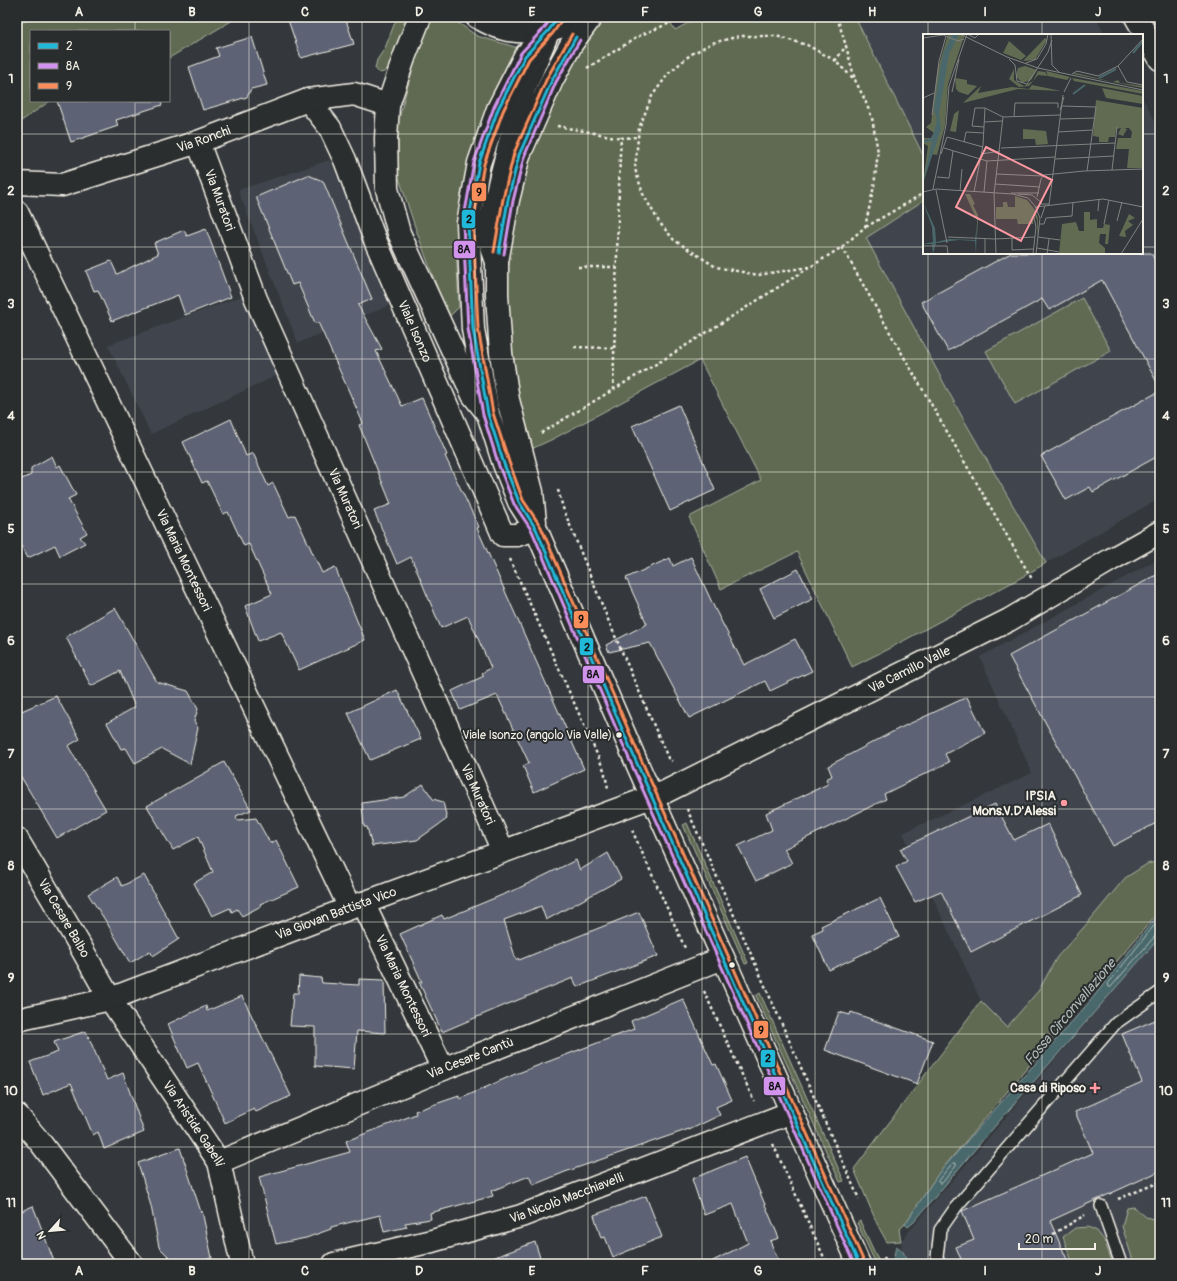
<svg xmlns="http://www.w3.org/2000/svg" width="1177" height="1281" font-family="Pangolin,sans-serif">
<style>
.built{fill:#40454d}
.green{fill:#606b52;stroke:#aaae9d}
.water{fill:#4a686c;stroke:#8e9f9e}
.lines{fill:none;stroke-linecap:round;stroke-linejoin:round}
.shore{stroke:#b0bab6;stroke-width:1}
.building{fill:#5d6475;stroke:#f4f1e8}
.service-casing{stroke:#f4f1e8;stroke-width:14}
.minor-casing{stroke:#f4f1e8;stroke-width:25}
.tertiary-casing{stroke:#f4f1e8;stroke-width:25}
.secondary-casing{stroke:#f4f1e8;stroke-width:25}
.path{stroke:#f4f1e8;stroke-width:2.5;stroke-dasharray:3 3;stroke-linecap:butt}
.service{stroke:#2a2d2e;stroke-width:11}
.minor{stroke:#2a2d2e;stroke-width:22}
.tertiary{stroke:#2a2d2e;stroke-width:22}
.secondary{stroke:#2a2d2e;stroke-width:22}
.bus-1-casing{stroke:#2a2d2e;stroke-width:6}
.bus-2-casing{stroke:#2a2d2e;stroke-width:6}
.bus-3-casing{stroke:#2a2d2e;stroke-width:6}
.bus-1{stroke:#20b9da;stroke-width:3}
.bus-2{stroke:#d193ec;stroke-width:3}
.bus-3{stroke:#fa8e5a;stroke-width:3}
.grid{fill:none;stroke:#f4f1e8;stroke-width:1;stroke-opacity:0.55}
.bus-dot{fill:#f4f1e8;stroke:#2a2d2e;stroke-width:1.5}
.poi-dot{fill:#ff9aa2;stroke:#2a2d2e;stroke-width:1.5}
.labels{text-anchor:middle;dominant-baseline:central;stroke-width:4;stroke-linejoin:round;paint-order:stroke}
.bus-label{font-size:12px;fill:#f4f1e8;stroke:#2a2d2e;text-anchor:end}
.street-label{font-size:13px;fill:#f4f1e8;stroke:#2a2d2e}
.poi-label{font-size:13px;font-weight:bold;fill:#f4f1e8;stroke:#2a2d2e;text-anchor:end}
.water-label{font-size:14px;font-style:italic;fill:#b0bab6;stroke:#2a2d2e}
.inset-river{fill:none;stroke:#4a686c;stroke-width:2}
.inset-road{fill:none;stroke:#818281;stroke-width:1}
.view{fill:#ff9aa2;fill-opacity:0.15;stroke:#ff9aa2;stroke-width:2}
.inset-edge{fill:none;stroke:#f4f1e8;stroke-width:2}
.line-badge{stroke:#2a2d2e;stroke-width:1.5}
.pale-badge-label{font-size:11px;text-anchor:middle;font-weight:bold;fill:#111}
.neatline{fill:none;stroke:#f4f1e8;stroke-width:1.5}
.grid-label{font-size:13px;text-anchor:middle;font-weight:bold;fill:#f4f1e8}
</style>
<rect width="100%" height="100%" fill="#34383c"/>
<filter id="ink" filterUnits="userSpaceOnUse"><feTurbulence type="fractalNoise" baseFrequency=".025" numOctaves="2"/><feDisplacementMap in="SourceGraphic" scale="8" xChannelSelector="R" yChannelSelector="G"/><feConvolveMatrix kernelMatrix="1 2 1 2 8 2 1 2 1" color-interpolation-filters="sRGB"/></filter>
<g filter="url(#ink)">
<!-- built -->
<path class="built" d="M855,17h241l9,18h-181v122z
M1142,97l18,33v368l-114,65 -86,-150 -94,-175 58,-38v53h218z
M330,160l60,145 -92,38 -60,-153z
M245,295l35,79 -129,60 -43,-89z
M1160,558v304l-33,21 -120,145 -26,-27 -78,-168 129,-60 -52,-116z
M1160,936v328h-252l-6,-14 -1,-9z"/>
<!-- green -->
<path class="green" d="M39,17h199l-69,41v-27h-138v70h19l-33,23v-100z
M397,17h13l-20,49 -6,6 -5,1 -4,-5 2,-8 8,-12z
M433,17h17l27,19 45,13 -58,157 -8,39 3,62 -11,11 -34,-94 -16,-49v-53l22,-82z
M599,17h68l8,13 24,-13h156l69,140v43l-58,38 94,175 86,150 -22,13 -132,71 -40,20 -55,-115 -76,37 -32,-72 72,-37 -61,-120 -147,79 -24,11 -18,-70 -6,-102 15,-104 24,-63z
M1082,298l29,53 -96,53 -29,-53z
M687,823l61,140 -3,1 -62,-139z
M1160,861v49l-222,264 -33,50 -6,6 2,11 -14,1 -9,-16 -24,-57 127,-168 26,26 32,-37 18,-33 28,-31 40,-48 22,-14z
M760,993l84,188 -4,1 -84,-186z
M1134,1207l12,10 7,2 7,-3v48h-26l-12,-38 5,-18z
M860,1221l20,43h-4l-19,-41z
M1088,1227l9,4 7,9 9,24h-40l-10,-27 12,-9z"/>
<!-- water -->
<path class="water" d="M1160,912v25l-178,204 -68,81 -6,5 -3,-3 33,-50 153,-174z
M896,1246l6,4 7,14h-14l-2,-3z"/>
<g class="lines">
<!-- shore -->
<path class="shore" d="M1160,918l-52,66 1,3h2l44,-51 5,-1
M953,1163h3v3l-14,17h-3l-1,-2z"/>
</g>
<!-- building -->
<path class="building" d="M287,17h58l9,27 -53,14z
M252,37l15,48 -16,4 -4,8 -44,13 -14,-43 30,-11 -3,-8z
M57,101h104l1,4 -46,15 2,6 -47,16z
M308,175l15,6 49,118 -14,6 24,44 -6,2 26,55 20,-8 25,57 -2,1 34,71 -2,1 107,241 -50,23 -11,-26 6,-3 -32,-68 -37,15 -8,-19 32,-15 -2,-3 9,-5 -23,-52 -27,12 -30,-71 -14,7 -23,-53 17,-7 -32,-79 4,-2 -45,-101 -3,1 -17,-40 -6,2 -36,-88z
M206,229l25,68 -46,18 -7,-20 -66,26 -14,-31 -4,1 -8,-20 25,-10 6,13 41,-20 -4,-11 30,-13 3,6z
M1011,253h140l9,16v119l-58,-108 -53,30 -7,-11 -94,52 -27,-49z
M1160,391v64l-67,37 -3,-5 -24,13 -25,-44z
M679,405l36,85 -45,21 -38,-85z
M231,419l15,37 7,-3 15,33 5,-3 16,34 6,-2 27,58 13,-6 30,73 -66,30 -18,-38 -23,9 -13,-35 27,-12 -23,-50 -5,2 -16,-34 -5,2 -16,-33 -5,2 -19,-41z
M52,456l5,11 3,-2 16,30 -8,4 19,34 -7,4 5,6 -25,13 -5,-11 -27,13 -11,-19v-58l14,-6v-7z
M691,557l24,52 29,56 51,-26 17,32 -42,20 -5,-10 -76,37 -39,-75 -41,9 -3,-7 41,-21 -21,-46 44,-20 3,8z
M798,569l15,30 -39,19 -14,-29z
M1160,573v248l-47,25 -104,-190z
M115,608l42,74 31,9 10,18 -4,12 4,7 -8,36 -28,-15 -27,14 -9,-15 -5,1 -14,-26 28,-16 -15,-36 -29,15 -25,-49z
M397,690l24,49 -51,21 -22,-47z
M56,696l24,43 -12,7 38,64 -49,28 -40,-68v-57z
M967,697l18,36 -40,21 4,8 -65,32 2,5 -102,50 8,14 -36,18 -18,-35 34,-16 -6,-17 62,-29 -2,-5 6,-3 -4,-10 70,-37z
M224,762l27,48 -15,6 1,4 19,-2 14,25 6,-3 23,47 -39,17 1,2 -19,10 -5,-7 -5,3 -2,-4 -18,8 -18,-33 19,-11 -15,-35 -25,13 -26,-44z
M423,784l10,15 10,3 4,17 -30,21 -45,6 -5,-19h-3l-2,-24 42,-6z
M995,804l19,36 34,-16 34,71 -111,57 -30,-61 -26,11 -19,-35 11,-6 -7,-12z
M608,853l13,26 -75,41 -5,-14 -37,14 12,40 2,-2 1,2 120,-48 19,44 -81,31 -4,-9 -70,28 -61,26 -23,-50h3l-22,-48 42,-19 2,4 75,-31 57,-28 4,10z
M144,875l35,64 -26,17 -3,-5 -20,12 -23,-40 -19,-29 29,-17 5,9z
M880,898l19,39 -70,33 -17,-36 11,-5 -2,-3z
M299,976l22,2 1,5 37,2v-6l25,1 1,53 -28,-2 -3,38 -39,-3v-39l-25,-1 3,-33h5z
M242,996l49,100 -35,16 -2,-3 -29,14 -27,-60 -11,5 -19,-44 38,-18 1,5z
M683,999l30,66 3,-1 16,36 -16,7 4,8 -31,15v-1l-124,43 -32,13 -4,-9 -38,15 2,5 -63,17 1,6 -26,4 2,4 -23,5 -4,-17 -49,12v2l-25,9 -30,6 -17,-67 91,-25 -4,-11 70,-27 -1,-3 44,-15 1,3 53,-24 121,-46 -3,-8z
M839,1012l11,3 1,-3 82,29 -16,43 -92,-34z
M1160,1018v153l-110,50 19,43h-106l-7,-17 18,-7 -12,-29 131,-58 -18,-41 67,-30 -20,-48z
M86,1031l21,49 16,-7 21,59 -40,17 -6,-17 -5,3 -22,-52 -28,12 -13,-33 28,-10 -4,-10z
M180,1148l21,64 1,-1 10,47 -23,6h-13l-17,-17 -8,-41 -13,-43z
M745,1157l34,81 -9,3 10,23h-73l41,-21 -15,-39 -29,11 -12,-36z
M646,1196l16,41 -49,20 -8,-20 -4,1 -7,-23z
M33,1206l22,58h-38v-51z
M535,1242l7,22h-60v-2z"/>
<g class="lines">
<!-- service casing -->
<g class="service-casing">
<path id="service" d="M1101,1206l20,58
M939,1264l-2,-7 3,-27 16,-23 160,-184 44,-31"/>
</g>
<!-- minor casing -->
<g class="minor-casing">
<g id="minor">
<path d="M1136,17l24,42"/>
<path id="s1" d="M308,100l22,28 15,32 30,80 128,295h14l19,-6"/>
<path id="s2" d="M198,142l58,157 108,242 139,310"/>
<path id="s3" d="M17,183l45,2 136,-43 110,-42 46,-6 34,11"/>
<path id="s4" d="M17,212l333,696"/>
<path id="s5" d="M17,839l62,105 31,55 109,163 23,102"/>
<path id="s6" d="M363,903l80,166"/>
<path id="s7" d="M17,1020l93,-21 240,-91 315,-116 344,-172 103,-61 48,-27"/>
<path d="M17,1115l23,27 92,122"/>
<path id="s8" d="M219,1162l224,-93 280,-111"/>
<path id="s9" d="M334,1264l98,-23 89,-25 271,-104"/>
</g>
</g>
<!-- tertiary casing -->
<g class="tertiary-casing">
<path id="tertiary" d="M420,17l-15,38 -17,50 -2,33 1,51 12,44 74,162 15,19
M477,17c9,5 21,11 31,13 17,3 44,2 58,-6 3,-2 5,-5 7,-7
M497,262l-10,-29 13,-53 24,-91 25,-59 -6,-13"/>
</g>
<!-- secondary casing -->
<g class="secondary-casing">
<path id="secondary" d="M558,17l-9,13 -24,26 -27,53 -19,54 -11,60 5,106 15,85 16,50 15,38 17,27 99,230 224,505
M535,522l-3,-30 -24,-92 -7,-47 -4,-58v-33l11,-62 11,-45 33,-75 20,-37 19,-26"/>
</g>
<!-- path -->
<path class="path" d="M837,17l9,29
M835,61l11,-15 9,34
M587,68l54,-33 29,-12 10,-6
M557,126l64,12
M866,227l58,-34
M578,267h38
M809,267l-51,8 -42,-8 -42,-27 -15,-18 -16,-28 -8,-25 4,-41 13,-32 17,-23 21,-18 22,-12 28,-7h36l31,9 27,15 21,20 9,18 8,20 6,34 -4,34 -9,41 -23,20
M574,347l40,1
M613,390l7,-236 1,-16 17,-1
M541,433l125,-75 176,-111 51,91 139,241
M558,490l5,18 46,114 59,136 4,3
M510,559l94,211 4,18
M687,809l172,390
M632,830l53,118
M704,991l50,110
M773,1144l54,120
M1118,1199l42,-17
M1053,1234l32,-19
M884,1257l3,7"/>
<!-- service -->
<use href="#service" class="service"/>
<!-- minor -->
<use href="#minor" class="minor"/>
<!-- tertiary -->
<use href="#tertiary" class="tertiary"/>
<!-- secondary -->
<use href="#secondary" class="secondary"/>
<!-- bus-1 casing -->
<g class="bus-1-casing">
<path id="bus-1" d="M558,17l-9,13 -24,26 -27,53 -19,54 -11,60 5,106 15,85 16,50 15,38 17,27 99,230 224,505
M499,253l9,-53 11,-45 33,-75 24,-43"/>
</g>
<!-- bus-2 casing -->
<g class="bus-2-casing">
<path id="bus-2" d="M552,17l-7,10 -24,26 -27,54 -20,55 -11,61 5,106 15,86 16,51 15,38 18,27 98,230 224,503
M504,254l9,-53 11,-44 32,-75 24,-42"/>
</g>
<!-- bus-3 casing -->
<g class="bus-3-casing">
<path id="bus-3" d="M562,20l-9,13 -24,26 -26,52 -19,53 -11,59 5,105 15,85 16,49 14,38 18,27 99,230 224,505
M494,252l9,-53 11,-46 33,-75 25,-44"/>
</g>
<!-- bus-1 -->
<use href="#bus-1" class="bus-1"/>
<!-- bus-2 -->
<use href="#bus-2" class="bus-2"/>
<!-- bus-3 -->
<use href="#bus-3" class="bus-3"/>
</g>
</g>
<!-- grid -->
<path class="grid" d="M135,17v14M249,17v1247M362,17v1247M475,17v1247M588,17v1247M702,17v1247M815,17v1247M928,17v18M1042,17v18M135,101v1163M17,134h907M1142,134h18M17,247h907M1142,247h18M928,253v1011M1042,253v1011M17,359h1143M17,472h1143M17,584h1143M17,697h1143M17,809h1143M17,922h1143M17,1034h1143M17,1147h1143"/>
<!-- markers -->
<g class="bus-dot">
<circle cx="619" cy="735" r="3.5"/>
<circle cx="732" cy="965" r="3.5"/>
</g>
<g class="poi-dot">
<circle cx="1064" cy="803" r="4"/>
<path d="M1093 1082h4v4h4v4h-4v4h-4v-4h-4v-4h4z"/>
</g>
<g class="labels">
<!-- bus labels -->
<g class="bus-label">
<text x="612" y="735">Viale Isonzo (angolo Via Valle)</text>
</g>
<!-- street labels -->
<g class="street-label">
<text stroke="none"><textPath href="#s3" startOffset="194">Via Ronchi</textPath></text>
<text stroke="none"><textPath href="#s2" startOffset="62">Via Muratori</textPath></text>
<text stroke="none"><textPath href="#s1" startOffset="256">Viale Isonzo</textPath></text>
<text stroke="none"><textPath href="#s2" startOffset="386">Via Muratori</textPath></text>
<text stroke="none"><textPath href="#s4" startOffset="386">Via Maria Montessori</textPath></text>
<text stroke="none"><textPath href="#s7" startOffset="961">Via Camillo Valle</textPath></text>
<text stroke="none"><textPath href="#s2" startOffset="710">Via Muratori</textPath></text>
<text stroke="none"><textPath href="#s7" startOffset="337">Via Giovan Battista Vico</textPath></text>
<text stroke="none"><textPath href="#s5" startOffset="92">Via Cesare Balbo</textPath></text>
<text stroke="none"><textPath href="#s6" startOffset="92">Via Maria Montessori</textPath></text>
<text stroke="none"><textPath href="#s8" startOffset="272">Via Cesare Cantù</textPath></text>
<text stroke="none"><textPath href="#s5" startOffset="335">Via Aristide Gabelli</textPath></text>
<text stroke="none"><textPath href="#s9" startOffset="242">Via Nicolò Macchiavelli</textPath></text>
</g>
<!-- poi labels -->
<g class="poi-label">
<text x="1056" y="796">IPSIA<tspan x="1056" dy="15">Mons.V.D'Alessi</tspan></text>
<text x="1086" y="1088">Casa di Riposo</text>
</g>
<!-- water labels -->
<g class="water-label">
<text transform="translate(1070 1012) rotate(-50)">Fossa Circonvallazione</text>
</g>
</g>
<!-- overview -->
<g transform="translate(923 34)">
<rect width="220" height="220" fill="#34383c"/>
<path d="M25,0h17l-17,50 -3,42 -8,29 -6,-1 -8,29 5,-37 -5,-3 5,-2v-2l-5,2v-3h8l3,-5 -8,-6 5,-4 7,-55zM122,4l2,2 -12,20 -12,1zM86,7l17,15 -5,4 -18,-7zM102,32l12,4 -6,10 -9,3 -6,-7 2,-8zM91,35v11l10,6 9,-5 5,-10 7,1 3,4 -10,-1 -9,11 -10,1 -10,-8zM123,37l24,6 -3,3 -19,-4zM153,39l37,9 5,-2 2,3 23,3v2l-70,-14zM32,44l12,2v4l10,2 -9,9 -9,-3 -3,-3zM149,44l71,13v3l-69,-13zM109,51l29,6 -43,-2 -55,14 18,-17 -3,7 34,-6 17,2zM179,54l41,8v8l-37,-6zM173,66l47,8v60h-16l2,-19h-13l2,-11h13l1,-6 -3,-4h-5l3,1 -4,7 -5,-2 3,-6 -5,1 -1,8h-6l-1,5h-9v-5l-6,-1zM36,76l-3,22 -6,-1 4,-17zM100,95l23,2 2,13 -12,1 -1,-6h-12zM42,160h5l5,10 -2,1 5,10v22l-1,-17zM92,162l12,4 8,10 3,8v7l-1,14v-19l-3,-6 -1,10h-15l2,12 -3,-17h-21v-12h7v-5h4l1,5h7zM161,178h6v8l7,-1v9h6l1,-4 6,1 -2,19h-3l1,-10h-6l-1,9 6,5v6h-46l3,-30 14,-2 3,9h5zM206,180l6,4 -7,3 5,4 -8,6 1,6 -7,-1z" fill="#606b52"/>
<path d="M30,0h6l-10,20 -10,60 2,15 -18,54 9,-42 -9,2v-2l8,-3 3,-6 3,-12 -3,-11 6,-40 4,-18zM0,168l12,26 1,14 13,-3 26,1 2,-17 -1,31 -1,-13 -16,-1 -23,3 -3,11 -1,-10h-9l10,-2 -1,-15z" fill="#4a686c"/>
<path class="inset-river" d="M210,19l10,-12M176,44l17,-9M150,60l12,-9"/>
<path class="inset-road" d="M37,0l47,23 31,11 105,22M44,0l8,4 4,-4M128,0l1,31 8,8M0,4l20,-3 15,6 6,-2M86,25l6,6 2,16 10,3 21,-32 4,-12M103,29l11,-4 9,-15 2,-10M195,32l9,16 16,3M149,40l5,-3 21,5 20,-10 25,-27M29,58l7,-33M141,58l7,-14M0,64l11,-5M139,72l34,1 -9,64M137,76l4,-13M9,81l7,-54 7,-25M91,82l1,-13h43v5M80,83l57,-2M137,85l34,-1M61,88l18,-1M61,93l-12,-1 3,-18h10l18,9M135,98l34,-2M41,108l2,-10 18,1M21,114l43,13 68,-4M78,114l114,-5M18,120l6,-17 36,10M58,120l19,-3M132,125l59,-3M189,136l5,-43M73,140l46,2M14,143l12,1 4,-27M72,150l45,3M10,155l13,-64 3,-39 18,-52M13,156l11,53M37,157l2,-22M0,158l13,-3 77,5 15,4 7,8 5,12 -4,36M51,158l9,-47 2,-37M61,158l3,-31M88,159h28M95,160l14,1 10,8M114,163l4,-18 3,-4 40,-4 59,-2M126,171l14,-110M113,173l67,-8 40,8M113,174l4,-4h9M175,177l1,-12M118,184l4,-12M194,187l5,-19M116,190h5l2,-6 26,-2 1,-14M181,190l5,-24M25,203l47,2 40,-2M115,203l22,3M89,204v12l21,-1M0,212h24l1,8M114,214l22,4M62,220v-16M73,220l-2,-60 9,-77M110,220l3,-27 -2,-10M124,220l2,-15M198,220l22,-35"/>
<path class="view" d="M63,113l66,33 -31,61 -65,-34z"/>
<rect width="220" height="220" class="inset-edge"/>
</g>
<g class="line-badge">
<rect x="471" y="182" width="16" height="20" rx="4" fill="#fa8e5a"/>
<rect x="461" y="209" width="15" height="20" rx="4" fill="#20b9da"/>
<rect x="453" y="240" width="23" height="19" rx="4" fill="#d193ec"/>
<rect x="573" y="610" width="16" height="19" rx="4" fill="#fa8e5a"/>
<rect x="579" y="637" width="15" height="19" rx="4" fill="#20b9da"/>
<rect x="582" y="665" width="23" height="19" rx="4" fill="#d193ec"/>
<rect x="753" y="1020" width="16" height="19" rx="4" fill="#fa8e5a"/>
<rect x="760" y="1049" width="16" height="19" rx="4" fill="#20b9da"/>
<rect x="763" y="1076" width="23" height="20" rx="4" fill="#d193ec"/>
</g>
<g class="pale-badge-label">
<text x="479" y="196">9</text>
<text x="469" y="223">2</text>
<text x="464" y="253">8A</text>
<text x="581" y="623">9</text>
<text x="587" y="651">2</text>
<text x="593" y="678">8A</text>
<text x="761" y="1034">9</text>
<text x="768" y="1062">2</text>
<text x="775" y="1090">8A</text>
</g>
<!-- margin -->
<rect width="1177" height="1281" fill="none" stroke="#2a2d2e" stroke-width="44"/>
<!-- legend -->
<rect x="30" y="30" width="140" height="72" fill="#2a2d2e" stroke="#7b7b78"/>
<rect x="38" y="43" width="20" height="6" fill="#20b9da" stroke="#7b7b78"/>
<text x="66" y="50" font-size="12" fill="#f4f1e8">2</text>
<rect x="38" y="63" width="20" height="6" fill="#d193ec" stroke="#7b7b78"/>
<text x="66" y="70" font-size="12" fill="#f4f1e8">8A</text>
<rect x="38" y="83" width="20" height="6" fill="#fa8e5a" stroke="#7b7b78"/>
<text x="66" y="90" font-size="12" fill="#f4f1e8">9</text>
<!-- north arrow -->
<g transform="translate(50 1231) rotate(243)" stroke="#2a2d2e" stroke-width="3" paint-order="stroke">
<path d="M0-3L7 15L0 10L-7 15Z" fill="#f4f1e8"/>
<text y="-6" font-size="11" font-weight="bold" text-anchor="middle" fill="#f4f1e8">N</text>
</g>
<!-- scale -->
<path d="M1019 1243v6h76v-6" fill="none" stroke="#f4f1e8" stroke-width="2"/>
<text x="1025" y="1243" font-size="12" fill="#f4f1e8" stroke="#2a2d2e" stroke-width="3" paint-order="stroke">20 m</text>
<rect x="22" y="22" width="1133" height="1237" class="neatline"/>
<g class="grid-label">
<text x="79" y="16">A</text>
<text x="192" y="16">B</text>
<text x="305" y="16">C</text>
<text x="419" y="16">D</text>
<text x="532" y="16">E</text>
<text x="645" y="16">F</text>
<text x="758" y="16">G</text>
<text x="872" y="16">H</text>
<text x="985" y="16">I</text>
<text x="1098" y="16">J</text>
<text x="11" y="83">1</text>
<text x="1166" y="83">1</text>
<text x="11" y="195">2</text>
<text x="1166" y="195">2</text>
<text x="11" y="308">3</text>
<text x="1166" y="308">3</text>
<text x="11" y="420">4</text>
<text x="1166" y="420">4</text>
<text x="11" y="533">5</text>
<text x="1166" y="533">5</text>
<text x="11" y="645">6</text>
<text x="1166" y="645">6</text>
<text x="11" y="758">7</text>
<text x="1166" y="758">7</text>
<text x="11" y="870">8</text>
<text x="1166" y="870">8</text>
<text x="11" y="982">9</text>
<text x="1166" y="982">9</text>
<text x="11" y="1095">10</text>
<text x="1166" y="1095">10</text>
<text x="11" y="1207">11</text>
<text x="1166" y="1207">11</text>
<text x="79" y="1275">A</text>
<text x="192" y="1275">B</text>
<text x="305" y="1275">C</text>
<text x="419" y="1275">D</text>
<text x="532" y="1275">E</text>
<text x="645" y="1275">F</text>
<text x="758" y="1275">G</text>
<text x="872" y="1275">H</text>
<text x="985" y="1275">I</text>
<text x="1098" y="1275">J</text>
</g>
</svg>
